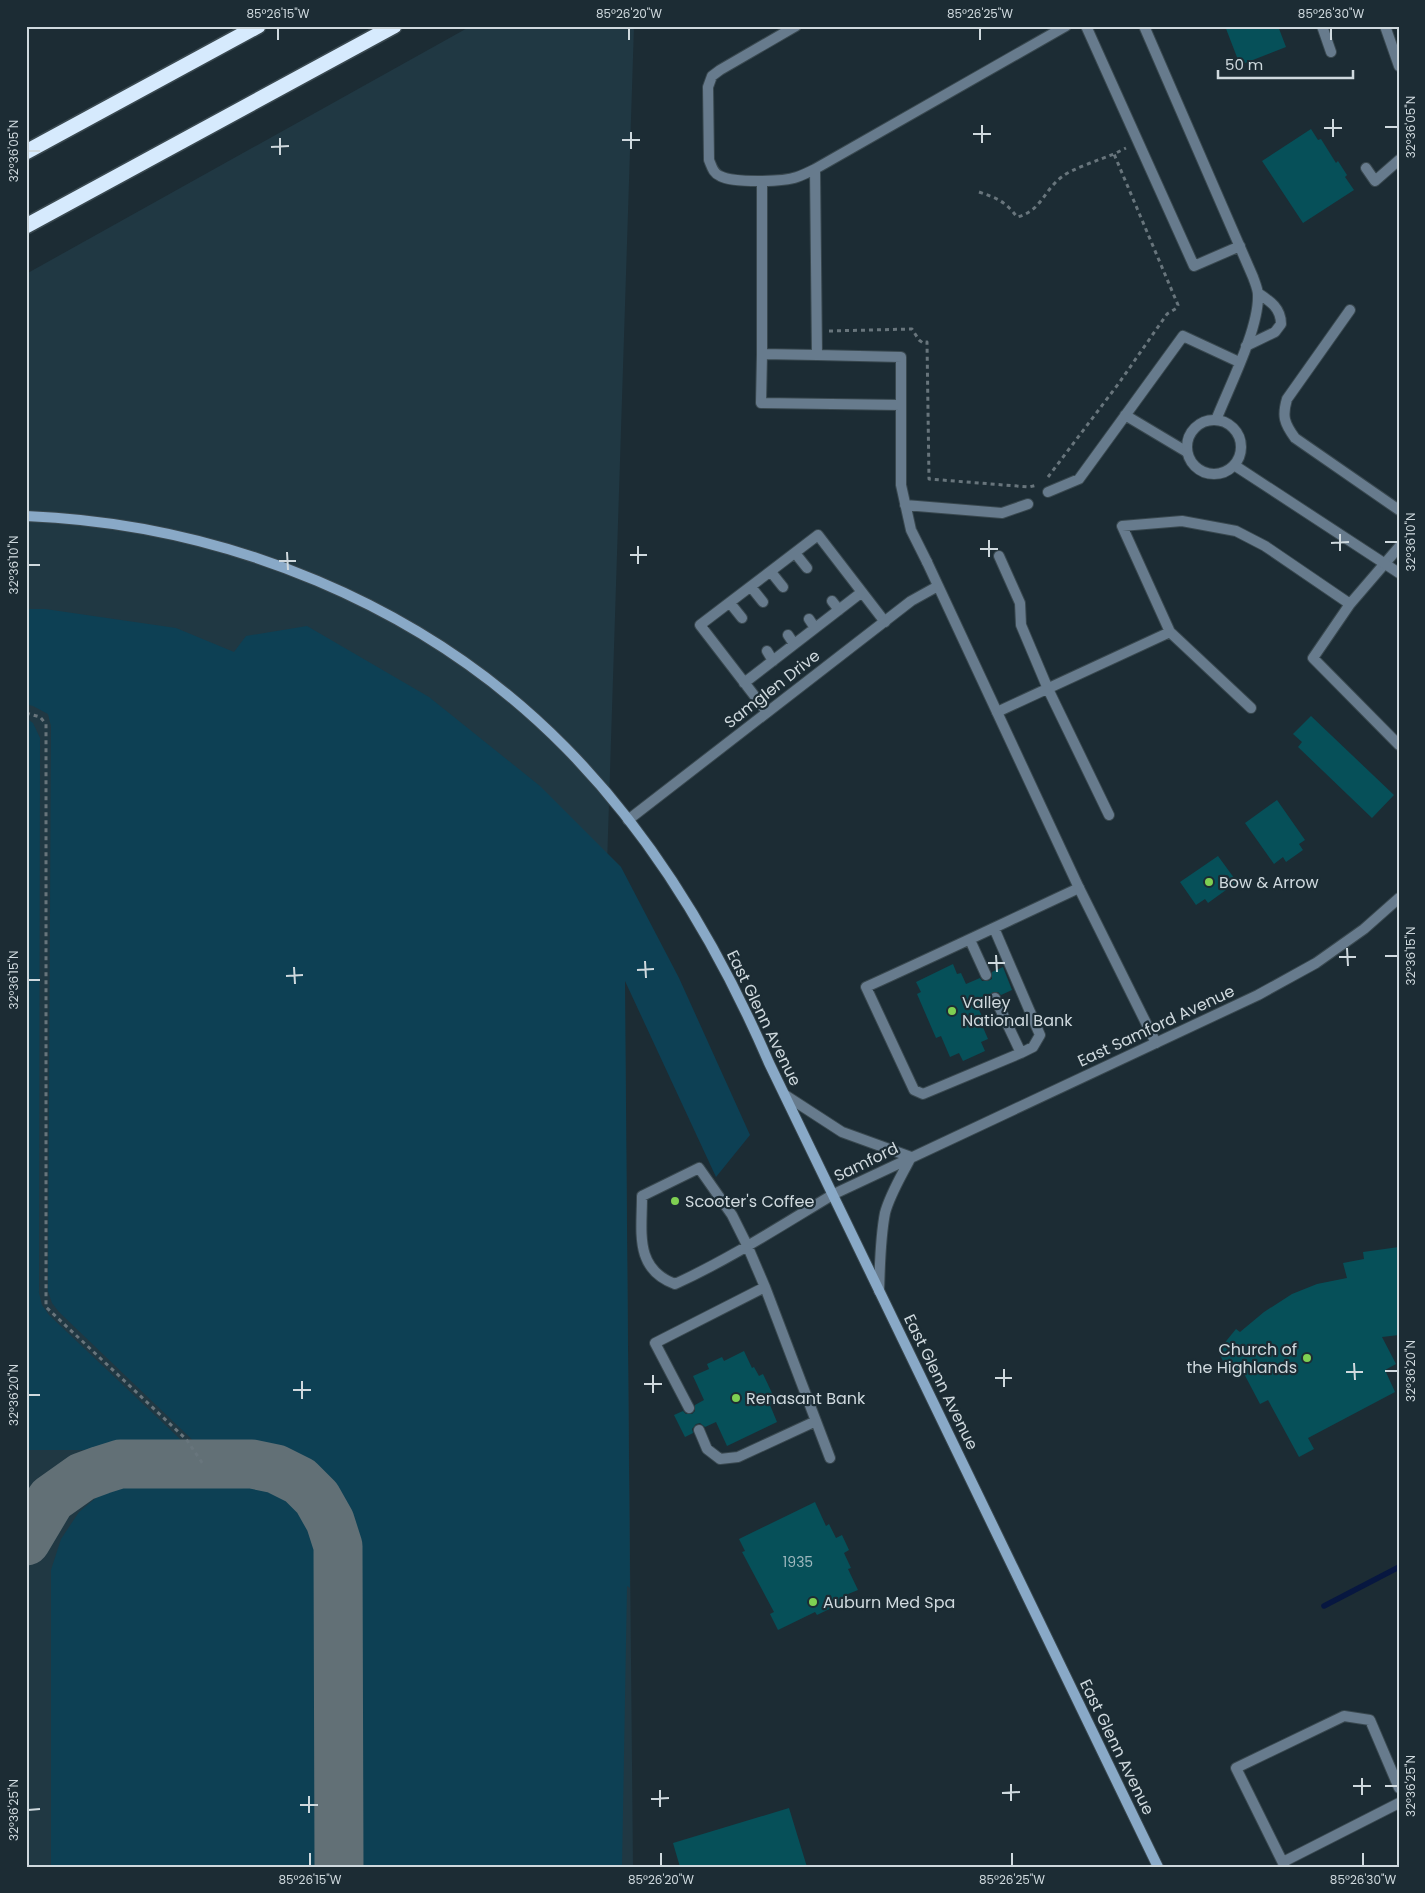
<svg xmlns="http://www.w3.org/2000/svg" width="1425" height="1893" font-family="Poppins,sans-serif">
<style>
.built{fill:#203843}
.green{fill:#0d4054}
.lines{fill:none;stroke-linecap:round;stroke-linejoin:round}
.stream{stroke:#071740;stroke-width:5.5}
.taxiway{stroke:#627076;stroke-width:49}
.building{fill:#065059}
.service-casing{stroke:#39484f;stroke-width:12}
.minor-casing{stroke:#39484f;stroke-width:12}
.tertiary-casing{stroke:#39484f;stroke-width:12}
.secondary-casing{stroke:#39484f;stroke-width:12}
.motorway-casing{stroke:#39484f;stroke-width:18}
.path{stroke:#68757c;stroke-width:3;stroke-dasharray:4 4;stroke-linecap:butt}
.service{stroke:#677b8d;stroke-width:10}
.minor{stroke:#677b8d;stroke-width:10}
.tertiary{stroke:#677b8d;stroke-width:10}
.secondary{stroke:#89a9c7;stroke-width:10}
.motorway{stroke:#d6eafd;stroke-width:15}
.ticks{fill:none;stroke:#cfd9de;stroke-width:2}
.poi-dot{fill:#7fd052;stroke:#1c2c34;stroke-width:2}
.labels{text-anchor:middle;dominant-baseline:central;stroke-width:4.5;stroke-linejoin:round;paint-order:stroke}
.number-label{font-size:14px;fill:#9db7bd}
.street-label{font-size:16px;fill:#cfd9de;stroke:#1c2c34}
.poi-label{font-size:16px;fill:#cfd9de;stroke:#1c2c34;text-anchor:start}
.neatline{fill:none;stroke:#cfd9de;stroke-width:2}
.ticks-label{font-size:12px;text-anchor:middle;fill:#cfd9de}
</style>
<rect width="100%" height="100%" fill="#1c2c34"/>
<!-- built -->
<path class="built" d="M471,26h163l-28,870 18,32 9,939h-607v-1593z"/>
<!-- green -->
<path class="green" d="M26,609h19l131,19 58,24 12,-16 61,-10 122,71 111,89 81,81 58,111 71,157 -34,42 -91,-196 5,607 -3,-2 -5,281h-268l1,-298c-2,-15 -2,-31 -7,-46 -12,-35 -44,-62 -80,-71 -16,-5 -47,-2 -65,-2l-144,-138 -7,-9 -4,-12 3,-565 -3,-12 -15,-8 -7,-2z
M26,718l7,5 7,15 -1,555 3,12 7,10 131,124v11h-154z
M134,1478l113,1 28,7 24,17 18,24 8,28v312h-274v-297l10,-31 18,-27 24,-20z"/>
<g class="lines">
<!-- stream -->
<path class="stream" d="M1324,1606l75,-39"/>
<!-- taxiway -->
<path class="taxiway" d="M26,1541l25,-42 31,-22 19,-7 19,-6h132l24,5 24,12 17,17 13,23 8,25 1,321"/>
</g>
<!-- building -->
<path class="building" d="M1225,26h53l8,21 -46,18z
M1311,129l7,11 3,-1 15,24 2,-2 9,14 -2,2 9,13 -51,33 -41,-62z
M1311,716l83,79 -22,23 -74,-71 4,-5 -9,-8z
M1277,800l28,40 -6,4 4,6 -17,12 -3,-5 -9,7 -29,-41z
M1218,856l19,26 -29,21 -3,-4 -9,6 -16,-23z
M953,964l4,10 4,-1 5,11 14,-6 2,3h6l4,-2v-7l11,-5 9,23 -11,5 -3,-3h-5l-4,3v6l-12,5 5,10 -3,2 9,21 -7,3 4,9 -22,10 -4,-8 -9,4 -9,-21 -5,2 -19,-44 4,-2 -5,-10z
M1399,1247v88l-17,2 14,27 -11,6 10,22 -87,46 6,11 -15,8 -31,-57 -8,4 -19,-36 -11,7 -12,-24 18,-22 4,3 24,-20 28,-18 25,-10 30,-6 -4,-15 21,-4 -1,-7z
M744,1351l8,17 2,-1 5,9 4,-2 9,19 -4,2 4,9 -2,1 7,17 -50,24 -11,-24 -11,5 -5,-4 -4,1 -4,5 1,4 -8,4 -11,-22 9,-4 3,3h6l3,-3v-6l9,-5 -11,-24 16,-7 -2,-5 15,-7 2,4z
M815,1502l11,24 3,-2 7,14 6,-3 7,15 -5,3 7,15 -3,1 10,21 -10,4 2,5 -33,16 -2,-3 -37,18 -8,-16 4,-2 -32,-60 3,-1 -6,-12z
M789,1808l18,59h-127l-7,-24z"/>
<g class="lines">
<!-- service casing -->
<g class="service-casing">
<path id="service" d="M796,26l-76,44 -8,6 -4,11 1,73c3,7 4,13 11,16 13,7 63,6 77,1 6,-2 12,-5 18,-8l2,186 84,2v128l10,45 16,32
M1086,26l108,240 46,-20
M1144,26l109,251c2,6 5,12 5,18 1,34 -29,92 -42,125
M1322,26l9,26
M1366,168l9,13 24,-21
M815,169l251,-143
M762,181v173l55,1
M1350,310l-63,89c-5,17 -3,24 8,39l104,72
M1246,346l29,-14 6,-8c0,-16 -11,-23 -23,-31
M762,354l-1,49 140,2
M1125,415l62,37
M1048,492l31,-13 104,-143 56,26
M905,505l97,8 26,-9
M1399,547l-49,57 -37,54 86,87
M795,553l12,15
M999,556l21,47 1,22 27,64 61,126
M771,572l12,15
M751,587l12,15
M832,601l7,9
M730,603l12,15
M809,619l6,9
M1170,632l-48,-106 60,-5 54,10 29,15 85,58
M788,635l6,9
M767,651l6,10
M744,683l118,-91
M767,712l-67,-87 118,-90 67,87
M997,712l173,-80 81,76
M994,928l46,107 -7,12 -12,6 -98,41 -9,-4 -48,-103c71,-32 142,-66 213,-99
M970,940l16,35
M995,998l26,55
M689,1408l-34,-65 110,-56
M699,1430l8,19 13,10 18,-2 78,-36
M830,1458l-65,-171 -18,-42 -15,-30 -33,-47 -57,28c0,36 -8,73 33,88 55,-25 107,-59 159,-90
M1283,1862l116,-59
M1285,1867l-49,-99 108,-52 26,4 29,68"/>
</g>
<!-- minor casing -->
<g class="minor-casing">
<path id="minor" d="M1385,26l14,40
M1187 447a27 27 0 1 1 54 0a27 27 0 1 1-54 0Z
M1234,465l165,108
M927,562l152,326 77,155
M628,820l283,-219 27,-15"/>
</g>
<!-- tertiary casing -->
<g class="tertiary-casing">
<path id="tertiary" d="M785,1095l57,37 69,25
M834,1194l424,-199 58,-32 48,-34 35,-31
M879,1291c1,-26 1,-52 6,-78 5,-19 17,-38 26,-56"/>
</g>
<!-- secondary casing -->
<g class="secondary-casing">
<path id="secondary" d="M26,516c199,8 398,88 539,231 89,90 154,200 204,316l389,804"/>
</g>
<!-- motorway casing -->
<g class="motorway-casing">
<path id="motorway" d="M26,152l232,-126
M26,226l368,-200"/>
</g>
<!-- path -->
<path class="path" d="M979,192c18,6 27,10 38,25 25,-6 27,-28 46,-41 9,-7 38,-17 51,-22
M829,331l83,-2 7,11 4,3 4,-1 2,137 100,8 8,-2
M1048,477l71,-94 48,-69 10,-6 1,-3 -64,-151 12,-6
M26,713l14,4 6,7v583l140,132 17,25"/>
<!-- service -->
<use href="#service" class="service"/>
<!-- minor -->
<use href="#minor" class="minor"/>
<!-- tertiary -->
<use href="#tertiary" class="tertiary"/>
<!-- secondary -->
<use href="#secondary" class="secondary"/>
<!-- motorway -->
<use href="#motorway" class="motorway"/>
</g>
<!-- ticks -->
<path class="ticks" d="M278,28v12M629,28v12M980,28v12M1331,28v12M1333,119v18M982,125v18M1385,127h13M1324,128h18M631,132v17M973,134h18M280,138v17M622,140h18M271,147l18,-1M28,151h12M1340,534v17M989,540v17M1385,542h13M1331,543l18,-1M638,546v18M980,549h18M287,552l1,18M630,555h17M279,561h17M28,565h12M1347,948l1,18M996,955l1,17M1385,956h13M1339,957h17M645,961l1,17M988,963h17M294,967l1,17M637,970l17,-1M286,976l17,-1M28,980h12M1354,1363l1,17M1004,1369v18M1385,1371h13M1346,1372h17M653,1375v18M995,1378h17M302,1381v18M644,1384h18M293,1390h18M28,1395h12M1362,1778v17M1011,1784v17M1353,1786h18M1385,1786h13M660,1790v17M1002,1793l18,-1M309,1796v17M651,1799l18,-1M300,1805h18M28,1810l12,-1M310,1853v13M661,1853v13M1012,1853v13M1363,1853v13"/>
<!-- markers -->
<g class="poi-dot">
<circle cx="1209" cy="882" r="5"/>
<circle cx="952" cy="1011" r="5"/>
<circle cx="675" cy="1201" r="5"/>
<circle cx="1307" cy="1358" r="5"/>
<circle cx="736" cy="1398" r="5"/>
<circle cx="813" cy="1602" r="5"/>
</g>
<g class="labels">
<!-- number labels -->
<g class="number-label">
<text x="798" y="1562">1935</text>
</g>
<!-- street labels -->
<g class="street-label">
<text transform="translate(772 689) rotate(-38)">Samglen Drive</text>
<text transform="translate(764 1018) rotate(64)">East Glenn Avenue</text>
<text transform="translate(1156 1026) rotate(-25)">East Samford Avenue</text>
<text transform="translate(866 1162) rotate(-26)">Samford</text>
<text transform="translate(941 1382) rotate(64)">East Glenn Avenue</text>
<text transform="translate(1117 1747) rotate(64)">East Glenn Avenue</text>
</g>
<!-- poi labels -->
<g class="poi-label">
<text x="1219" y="882">Bow &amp; Arrow</text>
<text x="962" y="1002">Valley<tspan x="962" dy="18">National Bank</tspan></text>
<text x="685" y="1201">Scooter's Coffee</text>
<text x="1297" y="1349" text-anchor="end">Church of<tspan x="1297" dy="18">the Highlands</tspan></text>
<text x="746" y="1398">Renasant Bank</text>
<text x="823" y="1602">Auburn Med Spa</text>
</g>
</g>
<!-- border -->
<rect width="1425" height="1893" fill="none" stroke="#1c2c34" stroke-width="55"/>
<!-- scale -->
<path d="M1218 70v8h135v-8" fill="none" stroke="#cfd9de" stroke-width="2.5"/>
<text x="1225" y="70" font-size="15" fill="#cfd9de" stroke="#1c2c34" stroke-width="4" paint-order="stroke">50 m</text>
<rect x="28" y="28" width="1370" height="1838" class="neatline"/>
<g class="ticks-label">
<text x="278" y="18">85°26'15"W</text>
<text x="629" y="18">85°26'20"W</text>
<text x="980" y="18">85°26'25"W</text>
<text x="1331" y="18">85°26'30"W</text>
<text transform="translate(1411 127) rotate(-90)" y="4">32°36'05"N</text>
<text transform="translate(14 151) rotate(-90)" y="4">32°36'05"N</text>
<text transform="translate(1411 542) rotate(-90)" y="4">32°36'10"N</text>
<text transform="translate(14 565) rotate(-90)" y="4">32°36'10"N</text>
<text transform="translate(1411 956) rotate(-90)" y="4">32°36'15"N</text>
<text transform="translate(14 980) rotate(-90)" y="4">32°36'15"N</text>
<text transform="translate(1411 1371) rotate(-90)" y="4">32°36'20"N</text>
<text transform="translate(14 1395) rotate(-90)" y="4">32°36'20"N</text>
<text transform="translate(1411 1786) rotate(-90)" y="4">32°36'25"N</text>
<text transform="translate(14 1810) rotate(-90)" y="4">32°36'25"N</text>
<text x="310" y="1884">85°26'15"W</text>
<text x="661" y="1884">85°26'20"W</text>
<text x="1012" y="1884">85°26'25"W</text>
<text x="1363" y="1884">85°26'30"W</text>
</g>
</svg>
